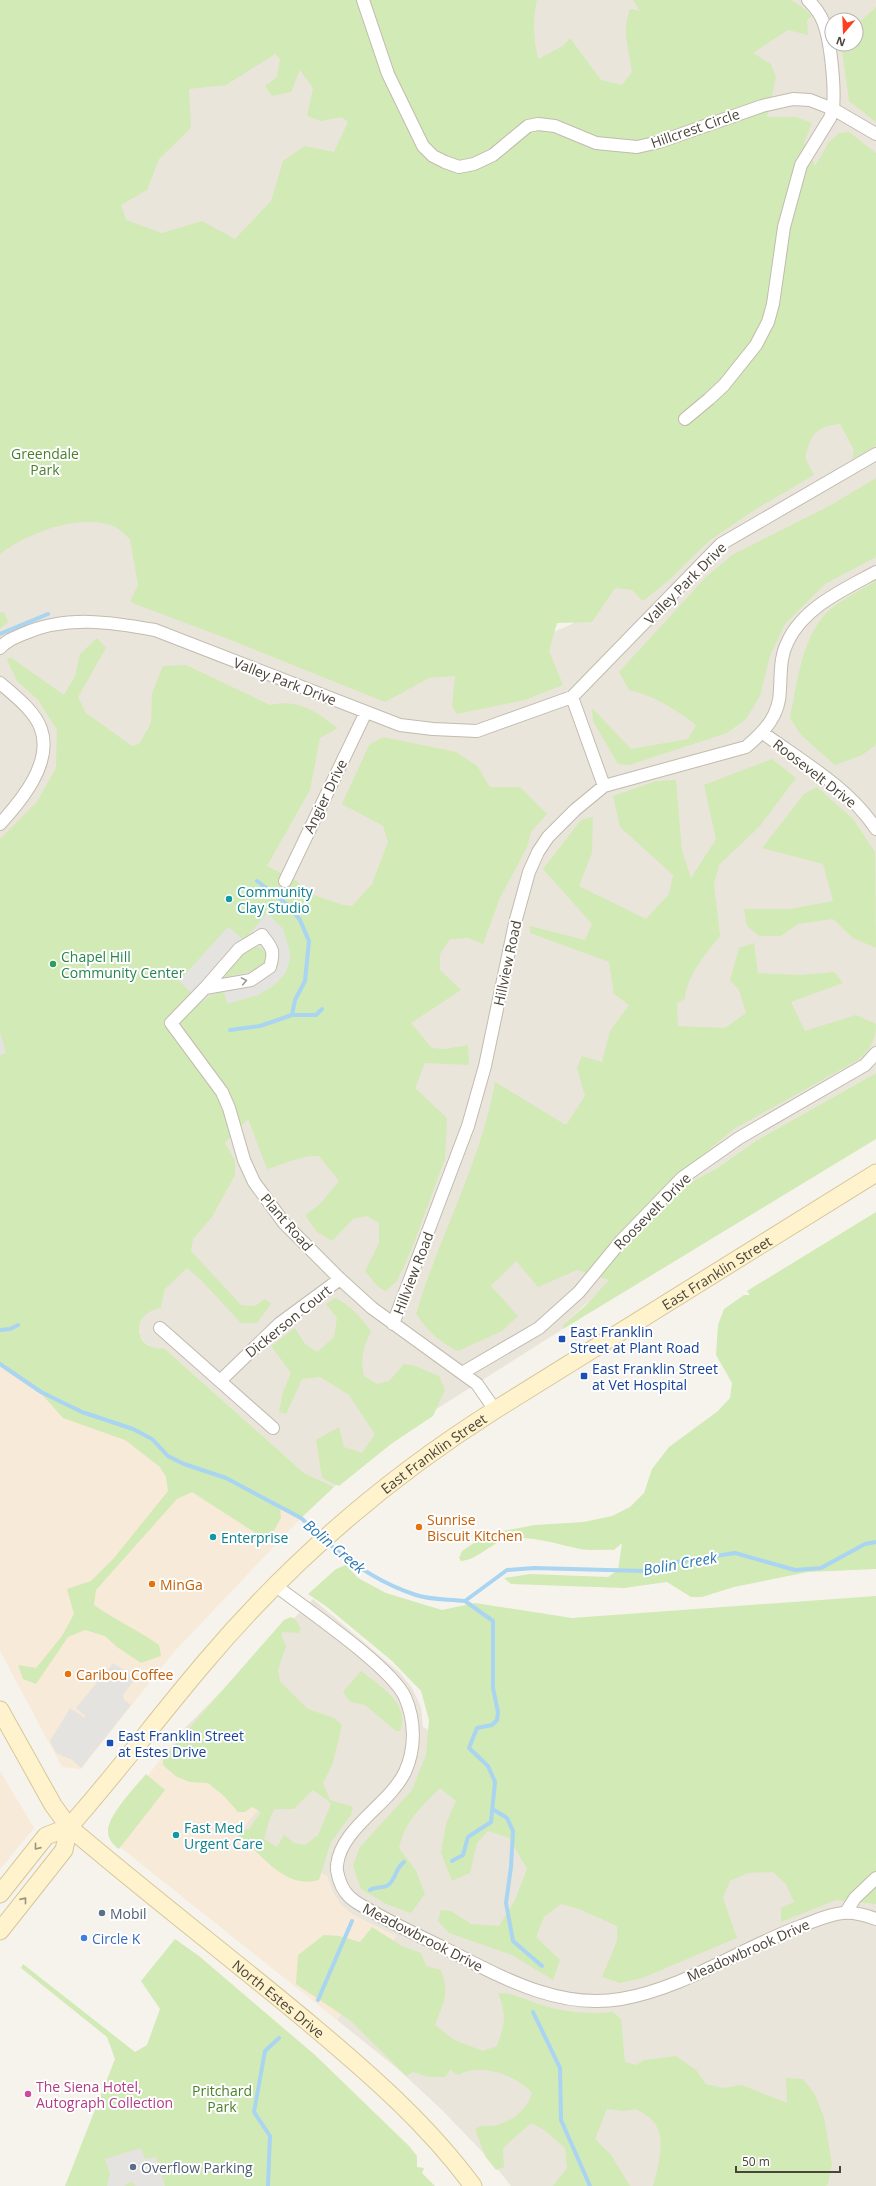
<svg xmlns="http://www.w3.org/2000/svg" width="876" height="2186" font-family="'Open Sans',sans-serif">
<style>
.residential{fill:#eae5da;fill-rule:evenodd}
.commercial{fill:#f7ead8}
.green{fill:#d2eab5;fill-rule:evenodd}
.parking{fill:#e5e3e0;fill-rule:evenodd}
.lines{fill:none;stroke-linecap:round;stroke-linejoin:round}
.stream{stroke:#a9d4f2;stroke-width:4}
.minor-casing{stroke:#c2bbae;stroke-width:14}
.secondary-casing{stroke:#d6c79b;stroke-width:19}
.minor{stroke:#fff;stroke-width:12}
.secondary{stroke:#fff3cd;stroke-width:17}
.oneway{stroke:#9c9892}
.oneway2{stroke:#9c937c}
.culture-dot{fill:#0f9aa8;stroke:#fff;stroke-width:1.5}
.leisure-dot{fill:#2e9e5b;stroke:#fff;stroke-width:1.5}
.transit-dot{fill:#1a4fb4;stroke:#fff;stroke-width:1.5}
.food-dot{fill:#e8710a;stroke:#fff;stroke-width:1.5}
.service-dot{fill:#5c6f8a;stroke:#fff;stroke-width:1.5}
.shop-dot{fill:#3f7fe0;stroke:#fff;stroke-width:1.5}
.hotel-dot{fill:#d1479c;stroke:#fff;stroke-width:1.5}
.labels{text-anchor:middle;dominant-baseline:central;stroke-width:4;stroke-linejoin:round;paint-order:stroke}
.street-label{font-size:14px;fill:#4b4439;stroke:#fff}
.park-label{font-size:14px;fill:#4a7f2a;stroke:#fff}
.culture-label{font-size:14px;fill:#0d838f;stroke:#fff;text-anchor:start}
.leisure-label{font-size:14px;fill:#27864d;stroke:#fff;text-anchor:start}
.transit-label{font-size:14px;fill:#164399;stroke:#fff;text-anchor:start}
.food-label{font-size:14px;fill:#c56008;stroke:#fff;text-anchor:start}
.service-label{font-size:14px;fill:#4e5e75;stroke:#fff;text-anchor:start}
.shop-label{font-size:14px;fill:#366cbe;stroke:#fff;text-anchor:start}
.hotel-label{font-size:14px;fill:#b23c85;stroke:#fff;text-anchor:start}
.water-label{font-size:15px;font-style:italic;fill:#2e7ab2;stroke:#fff}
</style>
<rect width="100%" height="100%" fill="#f6f3ec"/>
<!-- residential -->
<path class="residential" d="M78,0h798v373l-54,20 -69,41 -61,31 -53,44 -79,101 -30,19 -174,-35 -2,8 149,39 32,-1 37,-16 31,-46 28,-34 35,-39 154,-99 56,-21v688l-119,67 -42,29 -53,47 -25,28 -34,44 -40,37v4l-185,117 -44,41 -30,-14 -140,-125h-12l-7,-5 -5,-7 -1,-9 5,-12 9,-6 8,-1 15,-72 -21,-22 90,-92 129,-160 -277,-215 -97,113v-318l66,-42 61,15 -92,-159 -35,-42v-112zM832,20h24v24h-24z
M313,1599l87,74 12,15 9,19 2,20 118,66 335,-144v537h-365l-19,-24 -50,-52 -44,-41 -61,-49 59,-84 -43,-21 -13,-11 -8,-14 -5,-14 -86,-47 26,-30 -82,-71z"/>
<!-- commercial -->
<path class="commercial" d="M0,1364l41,28 185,86 75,40 -128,135 -92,116 -19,-2 -62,-116z
M185,1728l82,71 -25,30 85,47 5,14 8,14 13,11 43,21 -59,84 -222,-177 1,-27z
M0,1771l34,57 -34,41z"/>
<!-- green -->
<path class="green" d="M0,0h537c-5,21 -3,39 1,59l25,-13 7,-8 31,42 21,5 10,-13c-3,-24 -11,-39 -2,-63l10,2 -7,-11h158l10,6 11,10 -5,4 1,15 -20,-5 -35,23 18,11 5,13 -9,40h29l16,6 -8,20 11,23 14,-24 10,-9 10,-1 27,21v293l-24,13 2,-9 -14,-26c-25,3 -29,10 -35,34l9,17 -58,34 -47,32 -41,40 -25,20 -11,-11 -17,-2 -23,34 -35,1 -8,28 14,34 -38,15 -68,14 -5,-8 3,-30 -26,2 -44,24 -162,-65 -88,-33 -5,-3 8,-16 -8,-46c-5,-4 -11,-11 -17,-13 -34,-13 -85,7 -113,28zM275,54l5,5 -3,18 -12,9 7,10 19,-4 9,-22 13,18 -6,28 14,5 21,-4 6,5 -14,30 -29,-6 -22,15 -12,40 -36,38 -33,-18 -40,12 -36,-13 -5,-15 26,-15 12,-31 32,-31 -2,-39 37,-4z
M876,7v115l-27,-21 -7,-51 2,-6h12v-19z
M876,478v79l-51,27 -40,40 -15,32 -10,40 -14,23 -19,14 -98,32 -11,-1 -25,-43 -1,-13 39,41 57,-10 8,-14c-19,-15 -43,-30 -67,-35l-10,-18 87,-95 26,-22 99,-50z
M876,581v164l-14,10 -27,10 -33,-29 -12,-18c7,-33 10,-70 31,-99 11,-15 38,-28 55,-38z
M4,612l4,10 -8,7v-16z
M97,638l9,10 -28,49 8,16 46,33 7,-2 12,-21 1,-30 11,-27 23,-1 84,40c28,-7 47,7 68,23l-18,10 -10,52 -43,76 30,15 11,12 35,12 9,1 20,-22 16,-42 -5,-16 -41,-22 27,-59 14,-8 73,15 21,14 13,21h30l27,27 -16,18 -4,15 -27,51 -17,46 -15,-6 -18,1 -10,15v16l21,20 -50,33 21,25 13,1 23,-4 1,20 -44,-2 -10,25 32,30 -2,41 -34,92 -14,30 -11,10 -8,-4 -13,-16 14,-28v-20l-12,-7 -14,3 -21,22 -15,-9 -12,-17 15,-11 19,-23 -20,-25c-19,-1 -34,8 -52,13l-19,-50 -23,24 10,18v14l-23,42 -19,22 -2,12 50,54 14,1 10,-7 6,5 -14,19h-16l-39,-42 -15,-13 -22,21 -4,19c-32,5 -27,44 3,40l140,125 30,14 -33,31 -21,-11 1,11 -13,23 -76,-49 -15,7 -81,91 -2,15c21,15 44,25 65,40l2,11 -20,7 -24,-16 -12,-11 -20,-6 -17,7 -32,47 -13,-5 -5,-14 18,3 26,-32 12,-22 -7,-25 24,-8 23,-23 54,-67 -2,-14 -6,-10 -35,-27 -62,-22 -25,-28 -38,-26v-525l36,-36 20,-35 1,-38 -19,-30 -21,-19 -10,-21 3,-3 54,38 11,-19 5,-22z
M772,759l24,19 -36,48 -41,39 -5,19 6,52c-14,17 -34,41 -35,63l-8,4 1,23 47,2 21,-15 -7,-23 -9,-10 9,-32 15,-5 4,30 42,2 34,-3 9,11 -52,19 14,29 51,-16 20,9c0,17 -6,25 -18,36l-124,69 -49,41 4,13 25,-13 43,-30 119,-67v66l-313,190v-4l22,-19 24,-26 -32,-10 -39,17 -22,-26 -25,25 27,30 -16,15 -44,20c-18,-8 -31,-21 -42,-37 23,-78 65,-151 79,-232l71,43 19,-29 -8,-28 5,-12 20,6 8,-31 19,-26 -15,-11 -5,-32 -79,-29v-7l55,14 7,-16 -49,-55 38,-49 12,-3 -1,36 -13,33 67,33 23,-25 4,-19 -53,-48 -7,-31 43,-15 20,-1 6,71 9,27 25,-39 -12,-54z
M817,787l36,32 22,33 1,96 -23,-10 -20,-19 -35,5 -17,12h-22l-12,-10 -3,-17h46l43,-8 -10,-37 -61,-16 42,-54z
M876,1212v357l-68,3 -74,15 -32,10h-11l-24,-15 -43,6 -113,-4 -7,-6 26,-4 78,3 10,-7 4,-27 -8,7c-11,-1 -23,1 -34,-1 -22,-5 -44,-12 -67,-11 -20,1 -33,22 -52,23l-2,-3 3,-7 25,-17 48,-9 49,-3 28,-6 18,-9 14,-14 8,-24 17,-22 49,-36 12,-13 2,-15 -16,-28 2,-30 6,-16 20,-14h6l-3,-4z
M335,1298c13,5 29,22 36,34 -8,15 -11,27 -7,44l13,8 12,-3 15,-17 11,2 24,10 6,14 -12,26 -42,28 -52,42 -17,-8 -6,-38 23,-13 5,20 18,6 13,-19 -26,-39 -29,-18 -18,2 -16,35 -7,-2 4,-20 8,-19 -20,-27 24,-18 10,16 12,8 17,-15 3,-19 -11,-14z
M346,1565l12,13 28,15 56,17 33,-7 97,15 304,-22v308l-40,-4 -55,22v-14l13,-6 -8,-18 -13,-12 -25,1 -18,8 -7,17 14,40 -95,40 -22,5 -18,-6 15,-36v-15l-38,-17 -18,-5 -17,13 -8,20 24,23 -7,20 -41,-25 -63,-22 -11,-12 3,-11 10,1 20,13 28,2 16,-26 12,-31 -18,-31 -21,-7 -11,12 -7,30 -18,8 -11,-28 5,-29 10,-23 -16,-13c-18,18 -36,34 -41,60l17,23 9,23 -14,19 -25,-9 -25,-15 -8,-23 7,-19 52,-57 14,-35 3,-35 -8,-29 -29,-30 -65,-54 -19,-13 28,-25z
M291,1617l5,3 5,9 -3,4 -16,-1v5l4,9 -8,24 2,11 28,28 26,9 8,7 -9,38 -10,20 7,17 23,7 -2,8 -20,27 -12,38c-35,10 -57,-26 -81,-45v-5l11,-1 12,-17 -9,-5 -7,5h-7l-14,-16 -16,-13 -18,-1 -13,-5 -14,-12v-7l121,-138zM313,1790l14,10 4,4 -13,31 -13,10 -11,-2 -10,-8 -7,12 -13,-8c3,-9 6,-25 11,-30h19z
M361,1671c18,14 50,33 39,60h-4l-31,-26 -15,-3 -7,-10z
M146,1774l19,16 -46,59c-6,-4 -11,-10 -11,-18 0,-16 28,-45 38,-57z
M372,1927l30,19 19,7 5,13 15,4c9,26 3,30 -6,55l19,15 29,11 14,-5c8,-23 10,-30 1,-53 16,-1 32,9 47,13 23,7 45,8 68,6l8,7 4,43 11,3 8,-5 32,-4 20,14 10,14 17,4 19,-3 45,18 -1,-25 17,1 11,14 10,24 8,47 -4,20 -2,2h-173c5,-19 15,-50 -1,-66 -4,-5 -11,-8 -16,-11l-12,2 -17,-2 -12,30 16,16 19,31h-77l14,-18 -2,-20 -21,-18 -13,-7 -28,25 1,19 -8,3 -11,-14 -10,-27c9,-5 13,-2 22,-4 16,-4 30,-16 35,-32 -15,-18 -53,-31 -74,-18l-8,-5 -5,7h-17l-15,-5 -7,4 -55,-55 -55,-37 2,-29 26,-20 15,1 21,6z
M175,1939l24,17 116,99 94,91 8,10v11l7,1 -2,5 13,13h-370l50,-127 -8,-22 -86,-69 2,-4 112,88 12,-7 13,-36 -19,-28z"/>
<!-- parking -->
<path class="parking" d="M267,913l16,16 7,23v8l-5,14 -11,11 -16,10 -31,9 -3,-12 -11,2 -12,8 -22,-21 49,-54 16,13zM255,946l6,2 5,5 1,8 -10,9 -36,8 1,-5 26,-25z
M0,1032l6,21 -6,2z
M113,1663l23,15 -13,17 1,5 7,5 -50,63 -9,-8 -16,-7 -6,-12 20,-33 15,10v-2l-9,-8z
M141,2148l4,11 11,-2 9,29h-29l-5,-4 -7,4h-17l3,-12 -5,-15z"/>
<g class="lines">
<!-- stream -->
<path class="stream" d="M0,634l48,-20
M292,1015h24l6,-6
M230,1030l30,-4 32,-11 3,-15 10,-19 4,-40 -9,-21 -12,-15 -31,-24
M0,1330l10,-1 8,-4
M0,1364l41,28 41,20 51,17 19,10 16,17 16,8 42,14 75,40 21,19
M327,1542c26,23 55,42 89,53 14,5 33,4 49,6l42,-31 27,-2 110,3 33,-9 58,-9 60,17 26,-2 44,-24 11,-2
M494,1810l13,8 6,13 -2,36 -5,36 7,38 29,25
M452,1861l11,-6 5,-18 23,-15 4,-40 -7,-16 -19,-18 8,-20 15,-3 5,-5 1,-8 -5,-24v-67l-28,-20
M370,1890c6,-4 13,-1 18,-5 8,-5 7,-17 16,-23
M318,2000l34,-79
M533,2012l27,56 1,52 29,66
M268,2186l2,-50 -16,-24 11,-61 14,-13"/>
<!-- minor casing -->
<g class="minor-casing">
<path id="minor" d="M363,0l25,74 35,72 10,10 12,6 14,5 15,-3 19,-9 35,-29 10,-2 17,2 41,17 41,4 22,-5 103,-36 31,-7 17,1 23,9c2,-22 -2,-73 -12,-92 -3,-6 -8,-12 -13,-17
M685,419l24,-20 15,-14 32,-40 12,-23 5,-18 11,-77 17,-62 29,-47 3,-9 43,25
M0,648c7,-8 14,-10 23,-14 43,-19 88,-12 132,-4l245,95 33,4 44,2 95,-34 149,-153 155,-90
M0,683c14,12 35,28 41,46 12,34 -20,72 -41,95
M572,697l32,89
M763,733c40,29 86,55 113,96
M285,881l81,-169
M205,988l46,-8 19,-13c5,-17 2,-19 -8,-32l-23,14 -34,39 -34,35 51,69 7,16 15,52 10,22 30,41 56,56 32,29 105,76 18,26
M393,1324l75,-198 17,-60 30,-143 14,-51 9,-20 10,-15 27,-27 29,-24 142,-39c19,-16 34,-32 34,-58 1,-17 0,-33 8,-48 16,-34 57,-52 88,-69
M160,1328l113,100
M462,1373l77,-45 40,-36 42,-51 61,-63 57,-40 126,-73 11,-12
M220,1381l59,-57 61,-45
M276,1586c30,23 115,81 129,111 10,23 11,51 0,75 -16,33 -64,56 -68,93 -1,4 1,10 2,14 3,10 9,18 17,23 27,17 57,31 86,45 56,28 114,63 179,52 64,-11 120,-51 180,-73 14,-5 28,-12 42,-13 11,-1 22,2 33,6
M846,1912l9,-14 21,-20"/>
</g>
<!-- secondary casing -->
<g class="secondary-casing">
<g id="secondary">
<path id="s1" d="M0,1710l53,95 16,22c81,69 165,133 246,201 57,48 114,98 158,158"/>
<path id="s2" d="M0,1894l46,-58 23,-9c48,-54 90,-111 137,-166 82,-97 181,-183 289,-251l381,-237"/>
<path d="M0,1931l64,-81 5,-23"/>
</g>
</g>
<!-- minor -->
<use href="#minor" class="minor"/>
<!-- secondary -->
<use href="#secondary" class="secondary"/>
</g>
<!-- one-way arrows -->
<defs><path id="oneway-chevron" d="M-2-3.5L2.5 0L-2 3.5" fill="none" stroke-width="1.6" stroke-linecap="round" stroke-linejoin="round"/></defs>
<use class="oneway" href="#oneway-chevron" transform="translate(244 981) rotate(-10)"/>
<g class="oneway2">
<use href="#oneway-chevron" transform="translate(37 1847) rotate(129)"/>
<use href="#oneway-chevron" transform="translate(24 1900) rotate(-51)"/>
</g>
<!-- markers -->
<g class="culture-dot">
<circle cx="229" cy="899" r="4"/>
<circle cx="213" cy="1537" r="4"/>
<circle cx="176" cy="1835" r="4"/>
</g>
<circle class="leisure-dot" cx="53" cy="964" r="4"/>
<g class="transit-dot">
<rect x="558" y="1335" width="8" height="8" rx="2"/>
<rect x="580" y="1372" width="8" height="8" rx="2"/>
<rect x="106" y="1739" width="8" height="8" rx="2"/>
</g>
<g class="food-dot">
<circle cx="419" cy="1527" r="4"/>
<circle cx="152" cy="1584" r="4"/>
<circle cx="68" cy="1674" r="4"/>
</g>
<g class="service-dot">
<circle cx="102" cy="1913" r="4"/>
<circle cx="133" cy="2167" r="4"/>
</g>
<circle class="shop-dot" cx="84" cy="1938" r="4"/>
<circle class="hotel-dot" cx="28" cy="2094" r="4"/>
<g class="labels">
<!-- street labels -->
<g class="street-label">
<text transform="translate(695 128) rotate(-19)">Hillcrest Circle</text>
<text transform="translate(685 583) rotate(-45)">Valley Park Drive</text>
<text transform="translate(285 681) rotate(21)">Valley Park Drive</text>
<text transform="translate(815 773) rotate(38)">Roosevelt Drive</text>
<text transform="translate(325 796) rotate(-64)">Angier Drive</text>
<text transform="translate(507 963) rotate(-78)">Hillview Road</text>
<text transform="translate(652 1211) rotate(-45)">Roosevelt Drive</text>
<text transform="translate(287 1222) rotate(49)">Plant Road</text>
<text stroke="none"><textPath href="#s2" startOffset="959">East Franklin Street</textPath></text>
<text transform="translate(413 1273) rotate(-69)">Hillview Road</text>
<text transform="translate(288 1321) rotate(-39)">Dickerson Court</text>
<text stroke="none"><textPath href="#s2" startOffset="623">East Franklin Street</textPath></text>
<text transform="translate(423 1937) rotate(27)">Meadowbrook Drive</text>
<text transform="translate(748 1950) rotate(-24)">Meadowbrook Drive</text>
<text stroke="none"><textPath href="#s1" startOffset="407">North Estes Drive</textPath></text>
</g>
<!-- park labels -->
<g class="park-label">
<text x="45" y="453">Greendale<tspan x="45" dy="16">Park</tspan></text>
<text x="222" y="2090">Pritchard<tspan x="222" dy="16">Park</tspan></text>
</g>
<!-- culture labels -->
<g class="culture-label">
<text x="237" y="891">Community<tspan x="237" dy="16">Clay Studio</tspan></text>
<text x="221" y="1537">Enterprise</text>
<text x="184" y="1827">Fast Med<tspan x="184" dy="16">Urgent Care</tspan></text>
</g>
<!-- leisure labels -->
<g class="leisure-label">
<text x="61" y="956">Chapel Hill<tspan x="61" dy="16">Community Center</tspan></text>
</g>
<!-- transit labels -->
<g class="transit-label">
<text x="570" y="1331">East Franklin<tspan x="570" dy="16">Street at Plant Road</tspan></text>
<text x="592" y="1368">East Franklin Street<tspan x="592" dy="16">at Vet Hospital</tspan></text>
<text x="118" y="1735">East Franklin Street<tspan x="118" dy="16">at Estes Drive</tspan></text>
</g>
<!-- food labels -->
<g class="food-label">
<text x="427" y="1519">Sunrise<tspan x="427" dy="16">Biscuit Kitchen</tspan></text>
<text x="160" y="1584">MinGa</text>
<text x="76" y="1674">Caribou Coffee</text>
</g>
<!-- service labels -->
<g class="service-label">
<text x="110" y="1913">Mobil</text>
<text x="141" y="2167">Overflow Parking</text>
</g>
<!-- shop labels -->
<g class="shop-label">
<text x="92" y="1938">Circle K</text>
</g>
<!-- hotel labels -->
<g class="hotel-label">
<text x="36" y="2086">The Siena Hotel,<tspan x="36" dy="16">Autograph Collection</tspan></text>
</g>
<!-- water labels -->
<g class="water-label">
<text transform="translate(335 1546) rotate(40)">Bolin Creek</text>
<text transform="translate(680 1563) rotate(-10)">Bolin Creek</text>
</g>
</g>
<!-- north arrow -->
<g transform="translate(844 32) rotate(199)"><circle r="19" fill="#ffffff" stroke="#b7b4b0"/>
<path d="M0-3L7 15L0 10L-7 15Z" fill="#fc3f1d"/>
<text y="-6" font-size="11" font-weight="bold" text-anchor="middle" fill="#4b4439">N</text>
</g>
<!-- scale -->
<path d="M736 2166v6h104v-6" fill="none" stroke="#4b4439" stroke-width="2"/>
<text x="742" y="2166" font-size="12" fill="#4b4439" stroke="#ffffff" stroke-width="3" paint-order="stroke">50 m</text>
</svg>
